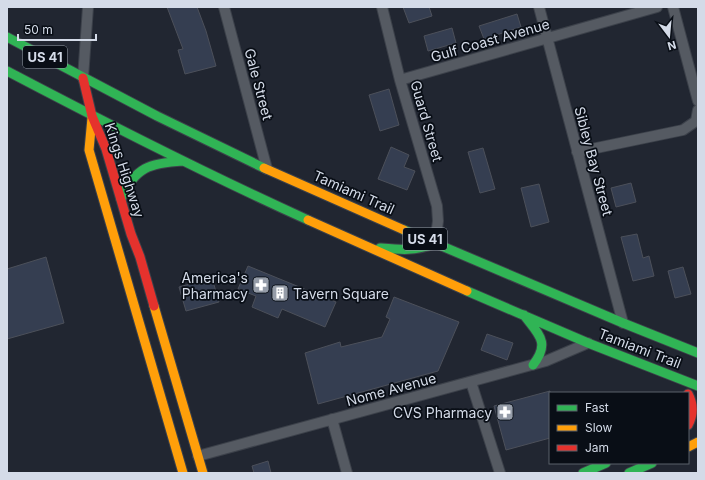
<svg xmlns="http://www.w3.org/2000/svg" width="705" height="480" font-family="Inter,sans-serif">
<style>
.building{fill:#353e51;stroke:#4c505a}
.lines{fill:none;stroke-linecap:round;stroke-linejoin:round}
.street-casing{stroke:#3c414a;stroke-width:12}
.fast-casing{stroke:#3c414a;stroke-width:11}
.slow-casing{stroke:#3c414a;stroke-width:11}
.jam-casing{stroke:#3c414a;stroke-width:11}
.street{stroke:#555a62;stroke-width:10}
.fast{stroke:#30b455;stroke-width:9}
.slow{stroke:#ff9f0a;stroke-width:9}
.jam{stroke:#e5322d;stroke-width:9}
.labels{text-anchor:middle;dominant-baseline:central;stroke-width:3.5;stroke-linejoin:round;paint-order:stroke}
.shield{fill:#090e16;stroke:#979ea9;stroke-width:1}
.shield-label{font-size:13px;font-weight:bold;fill:#d4dbe8}
.street-label{font-size:14px;fill:#d4dbe8;stroke:#090e16}
.poi-label{font-size:14px;fill:#d4dbe8;stroke:#090e16;text-anchor:end}
</style>
<rect width="100%" height="100%" fill="#212631"/>
<!-- building -->
<path class="building" d="M167,7h30l9,24 10,35 -31,8 -7,-24 5,-1z
M403,7h26l3,9 -23,7z
M517,14l4,13 -37,12 -5,-13z
M452,28l4,15 -28,8 -4,-15z
M389,89l10,36 -19,6 -11,-36z
M391,147l18,8 -5,12 11,4 -8,19 -29,-11z
M483,148l12,41 -15,4 -12,-41z
M631,183l5,19 -20,5 -5,-19z
M539,184l10,38 -18,5 -10,-39z
M637,234l6,24 6,-2 5,20 -21,5 -12,-44z
M46,257l18,66 -57,16v-70z
M248,266l88,36 -11,25 -43,-18 -4,9 -26,-11 4,-11 -18,-7z
M683,267l8,27 -16,4 -7,-27z
M212,278l7,24 -33,9 -7,-24z
M394,297l65,25 -21,49 -120,33 -13,-51 35,-11 1,5 41,-10 8,-18 -4,-2z
M487,334l26,9 -6,17 -26,-10z
M550,391v47l-44,12 -12,-44z
M268,461l3,12h-17l-2,-7z"/>
<g class="lines">
<!-- street casing -->
<g class="street-casing">
<path id="street" d="M224,7l43,162
M382,7l18,73 37,126 1,15 -3,23
M539,7l84,316
M673,7l25,94
M83,78l5,-71
M400,80l257,-73
M577,152l106,-22 13,-9 2,-11
M471,382l29,91
M332,419l15,54
M198,456l348,-95 42,-18"/>
</g>
<!-- fast casing -->
<g class="fast-casing">
<path id="fast" d="M7,37l150,79 107,52
M7,71c99,52 199,103 301,149
M121,199c14,-32 29,-36 62,-38
M404,230l219,93 75,30
M380,248c23,2 33,3 55,-4
M467,291l121,52 110,43
M524,315c14,19 27,27 9,50
M583,473l23,-10
M629,473l23,-10"/>
</g>
<!-- slow casing -->
<g class="slow-casing">
<path id="slow" d="M92,118l-3,32 94,323
M264,168l140,62
M308,220l159,71
M154,306l49,167
M688,447l10,-5"/>
</g>
<!-- jam casing -->
<g class="jam-casing">
<path id="jam" d="M83,78l9,38 14,33 25,85 9,23 14,49
M688,394c6,11 6,20 0,31"/>
</g>
<!-- street -->
<use href="#street" class="street"/>
<!-- fast -->
<use href="#fast" class="fast"/>
<!-- slow -->
<use href="#slow" class="slow"/>
<!-- jam -->
<use href="#jam" class="jam"/>
</g>
<!-- icons -->
<defs>
<g id="pharmacy-square" transform="scale(0.9)"><rect x="-9" y="-9" width="18" height="18" rx="4" fill="#959ca8" stroke="#090e16"/><path d="M-2-6h4v4h4v4h-4v4h-4v-4h-4v-4h4Z" fill="#fff"/></g>
<g id="building-square" transform="scale(0.9)"><rect x="-9" y="-9" width="18" height="18" rx="4" fill="#959ca8" stroke="#090e16"/><path d="M-4-6H4V6H1V3H-1V6H-4ZM-2.5-4.3h1.7v1.8h-1.7ZM.8-4.3h1.7v1.8H.8ZM-2.5-1h1.7V.8h-1.7ZM.8-1h1.7V.8H.8Z" fill="#fff"/></g>
</defs>
<g fill-rule="evenodd">
<use href="#pharmacy-square" x="261" y="285"/>
<use href="#building-square" x="280" y="293"/>
<use href="#pharmacy-square" x="505" y="412"/>
</g>
<g class="labels">
<!-- shield labels -->
<g class="shield">
<rect x="23" y="46" width="44" height="22" rx="3"/>
<rect x="403" y="228" width="44" height="22" rx="3"/>
</g>
<g class="shield-label">
<text x="45" y="57">US 41</text>
<text x="425" y="239">US 41</text>
</g>
<!-- street labels -->
<g class="street-label">
<text transform="translate(490 40) rotate(-16)">Gulf Coast Avenue</text>
<text transform="translate(259 84) rotate(75)">Gale Street</text>
<text transform="translate(427 121) rotate(74)">Guard Street</text>
<text transform="translate(594 161) rotate(75)">Sibley Bay Street</text>
<text transform="translate(125 170) rotate(72)">Kings Highway</text>
<text transform="translate(354 192) rotate(24)">Tamiami Trail</text>
<text transform="translate(640 348) rotate(21)">Tamiami Trail</text>
<text transform="translate(391 389) rotate(-15)">Nome Avenue</text>
</g>
<!-- poi labels -->
<g class="poi-label">
<text x="248" y="277">America's<tspan x="248" dy="16">Pharmacy</tspan></text>
<text x="293" y="293" text-anchor="start">Tavern Square</text>
<text x="492" y="412">CVS Pharmacy</text>
</g>
</g>
<!-- border -->
<rect width="705" height="480" fill="none" stroke="#d4dbe8" stroke-width="16"/>
<!-- legend -->
<rect x="549" y="392" width="140" height="72" fill="#090e16" stroke="#5a606a"/>
<rect x="557" y="405" width="20" height="6" fill="#30b455" stroke="#5a606a"/>
<text x="585" y="412" font-size="12" fill="#d4dbe8">Fast</text>
<rect x="557" y="425" width="20" height="6" fill="#ff9f0a" stroke="#5a606a"/>
<text x="585" y="432" font-size="12" fill="#d4dbe8">Slow</text>
<rect x="557" y="445" width="20" height="6" fill="#e5322d" stroke="#5a606a"/>
<text x="585" y="452" font-size="12" fill="#d4dbe8">Jam</text>
<!-- north arrow -->
<g transform="translate(669 36) rotate(164)" stroke="#090e16" stroke-width="3" paint-order="stroke">
<path d="M0-3L7 15L0 10L-7 15Z" fill="#d4dbe8"/>
<text y="-6" font-size="11" font-weight="bold" text-anchor="middle" fill="#d4dbe8">N</text>
</g>
<!-- scale -->
<path d="M18 34v6h78v-6" fill="none" stroke="#d4dbe8" stroke-width="2"/>
<text x="24" y="34" font-size="12" fill="#d4dbe8" stroke="#090e16" stroke-width="3" paint-order="stroke">50 m</text>
</svg>
